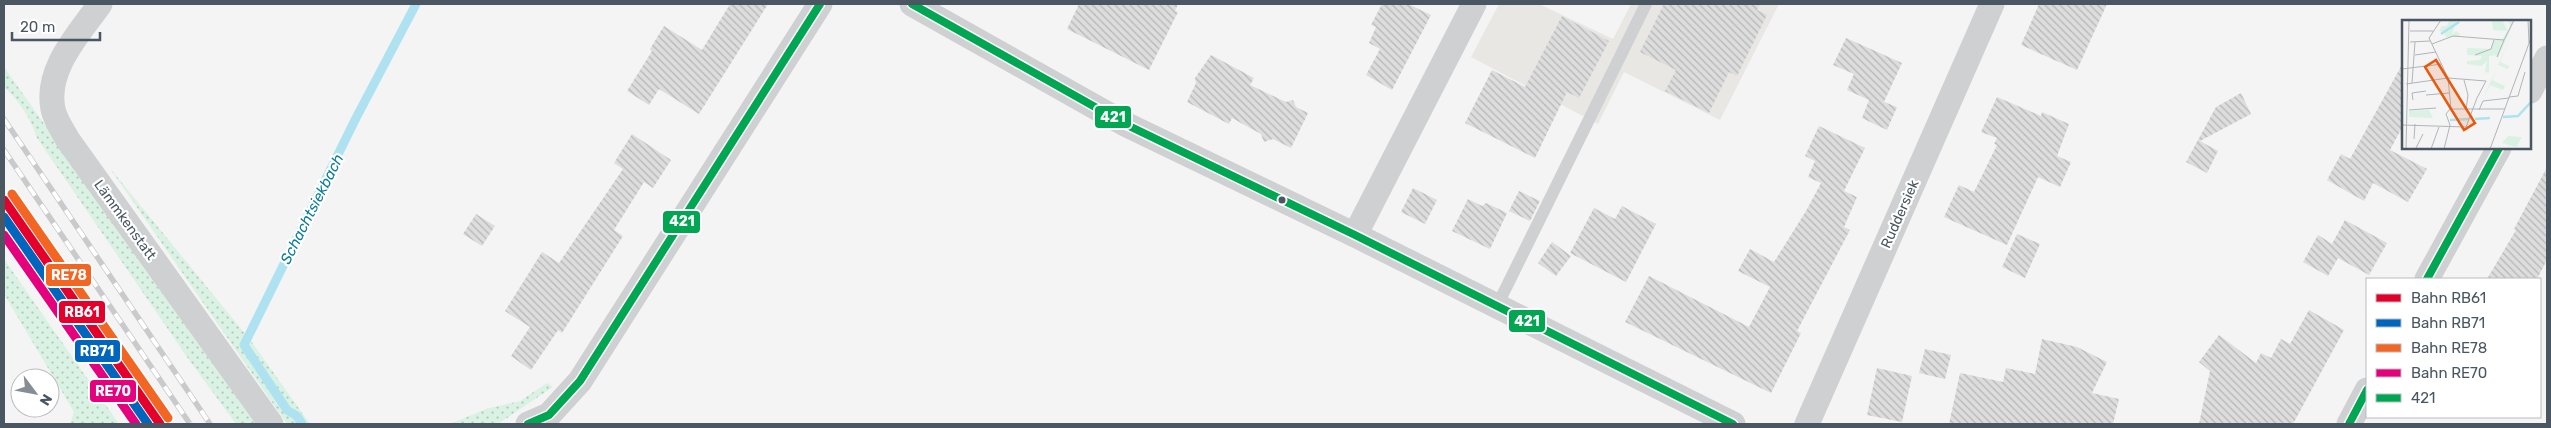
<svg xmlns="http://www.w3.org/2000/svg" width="2551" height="428" font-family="Rubik,sans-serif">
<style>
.commercial{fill:#e8e7e3}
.grass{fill:url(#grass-dots)}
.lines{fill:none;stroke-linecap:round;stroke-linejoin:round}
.stream{stroke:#aee2f0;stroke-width:9}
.building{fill:url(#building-back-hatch)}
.lane{stroke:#ced0d2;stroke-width:12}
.street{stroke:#ced0d2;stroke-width:25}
.rail-casing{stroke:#c9cacc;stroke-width:5.5}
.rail{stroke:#fff;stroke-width:4;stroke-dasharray:11;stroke-linecap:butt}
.bus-1-casing{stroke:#fff;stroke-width:11}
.bus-1{stroke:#00a651;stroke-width:8}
.rail-1-casing{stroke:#fff;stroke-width:12}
.rail-2-casing{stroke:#fff;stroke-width:12}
.rail-3-casing{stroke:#fff;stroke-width:12}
.rail-4-casing{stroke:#fff;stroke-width:12}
.rail-1{stroke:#e4002b;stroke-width:9}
.rail-2{stroke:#0065bd;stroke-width:9}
.rail-3{stroke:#f26522;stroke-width:9}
.rail-4{stroke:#e5007d;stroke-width:9}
.bus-dot{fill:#4a5661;stroke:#fff;stroke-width:2}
.labels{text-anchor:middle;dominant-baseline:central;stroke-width:4.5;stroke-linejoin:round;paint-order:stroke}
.street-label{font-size:14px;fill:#4a5661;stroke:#fff}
.water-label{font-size:15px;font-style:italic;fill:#0c7c9b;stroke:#fff}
.inset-river{fill:none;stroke:#aee2f0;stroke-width:2.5}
.inset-road{fill:none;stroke:#b0b5b9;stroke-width:1}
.view{fill:#e8590c;fill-opacity:0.15;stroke:#e8590c;stroke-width:2.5}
.inset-edge{fill:none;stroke:#4a5661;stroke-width:2.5}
.line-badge{stroke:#fff;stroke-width:2}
.badge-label{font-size:14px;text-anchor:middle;font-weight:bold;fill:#fff}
</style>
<defs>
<pattern id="grass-dots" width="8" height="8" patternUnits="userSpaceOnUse" patternTransform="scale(1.25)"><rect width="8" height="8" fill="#d9f2e3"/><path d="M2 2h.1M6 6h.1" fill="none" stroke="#b2c7bb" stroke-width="1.8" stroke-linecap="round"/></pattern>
<pattern id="building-back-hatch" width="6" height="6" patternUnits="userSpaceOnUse" patternTransform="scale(1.25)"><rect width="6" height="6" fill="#ddddde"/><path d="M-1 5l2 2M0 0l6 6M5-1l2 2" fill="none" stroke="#b5b6b7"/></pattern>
</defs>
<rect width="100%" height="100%" fill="#f4f4f4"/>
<!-- commercial -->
<path class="commercial" d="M1499,4h40l74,35 18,-35h148l-59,116 -96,-48 -26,52 -127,-67z"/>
<!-- grass -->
<path class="grass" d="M4,67l252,357h-20l-49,-67 -150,-219c-7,-21 -17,-36 -33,-51z
M109,167l142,174 59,83h-23z
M4,259l115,165h-49l4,-12 -70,-118z
M547,383l6,4 -55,37h-48l36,-15 34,-8z"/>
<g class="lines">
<!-- stream -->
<path class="stream" d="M302,424l-5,-8 -10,-6 -43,-65 112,-227 60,-114"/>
</g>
<!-- building -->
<path class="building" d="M730,4h38l-69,110 -40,-25 -10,16 -22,-14 25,-40 -2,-2 14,-23 38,24z
M1079,4h99l-3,7 3,1 -29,58 -82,-41z
M1382,4h26l23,11 -39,75 -26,-15 14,-26 -11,-6 7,-16 -5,-2z
M1664,4h96l-3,6 10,5 -30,61 -8,-4 -20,41 -44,-22 11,-21 -36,-18z
M2039,4h68l-30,66 -56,-25z
M1562,16l47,25 -30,57 -12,-6 -32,66 -70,-35 27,-53 33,17z
M1846,38l56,25 -18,39 13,5 -10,23 -25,-12 7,-18 -22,-10 7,-16 -21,-9z
M1211,55l43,23 -4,7 36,17 7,-2 3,7 12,6 -17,35 -18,-9 -9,3 -3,-8 -29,-16 -3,6 -42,-22 9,-19 -1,-5z
M2404,61v63l-14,26 37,19 -19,33 -35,-19 -9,18 -37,-21 14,-26 9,5z
M2241,93l10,21 -51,27 18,10 -11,22 -21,-11 30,-55z
M1997,97l44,19 1,-4 27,12 -12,32 14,6 -11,25 -22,-10 -31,68 -63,-28 15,-32 15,7 23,-47 -3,-1 3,-6 -16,-6z
M1819,126l46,22 -21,43 13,6 -13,30 6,3 -53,101 4,2 -30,60 -146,-71 24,-46 100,51 21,-40 -32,-16 12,-22 24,13 32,-51 15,-28 -13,-6 7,-16 -10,-5z
M632,134l39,26 -18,28 -9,-6 -30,48 9,6 -61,97 -4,-3 -27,40 -20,-14 19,-29 -25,-16 37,-59 17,11 64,-94 -9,-6z
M2547,167v93l-10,19h-50l29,-49 -2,-1z
M1413,188l24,12 -12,24 -24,-12z
M1519,191l21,10 -10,20 -21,-10z
M1468,199l14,7 4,-3 21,10 -17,36 -38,-18z
M1622,206l34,18 -30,58 -56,-29 24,-45 21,11z
M476,214l19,12 -13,20 -19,-12z
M2345,220l42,23 -18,32 -31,-17 -10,18 -25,-14 15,-27 14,9z
M2017,234l23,10 -15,34 -23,-11z
M1552,242l19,14 -15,20 -18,-13z
M2309,310l35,20 -51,94h-94l11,-53 -11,-9 20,-27 37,28 5,-10 10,5 10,-19 9,5z
M2042,339l35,8 30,15 -15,31 27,6 -6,25h-164l11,-51 43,9 3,-14 29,6z
M1925,349l26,6 -6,24 -26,-6z
M1877,368l35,8 -10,46 -35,-7z"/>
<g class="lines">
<!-- lane -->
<path class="lane" d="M1497,306l149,-302"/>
<!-- street -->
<path class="street" d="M100,4c-21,30 -55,65 -47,105 2,11 10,22 15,31l203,284
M912,4l215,121 228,110 378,189
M2530,91l17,-33
M1355,235l119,-231
M2427,279l72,-131
M528,424l21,-9 31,-34 240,-377
M1807,424l185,-420
M2349,424l18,-34"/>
<!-- rail casing -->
<g class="rail-casing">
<path id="rail" d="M4,119l206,305
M4,150l186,274"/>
</g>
<!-- rail -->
<use href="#rail" class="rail"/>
<!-- bus-1 casing -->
<g class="bus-1-casing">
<path id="bus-1" d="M912,4l215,121 228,110 378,189
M2427,279l72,-131
M528,424l21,-9 31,-34 240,-377
M2349,424l18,-34"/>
</g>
<!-- bus-1 -->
<use href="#bus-1" class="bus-1"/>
<!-- rail-1 casing -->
<g class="rail-1-casing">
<path id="rail-1" d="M4,200l156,224"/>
</g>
<!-- rail-2 casing -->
<g class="rail-2-casing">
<path id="rail-2" d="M4,217l144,207"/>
</g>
<!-- rail-3 casing -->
<g class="rail-3-casing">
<path id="rail-3" d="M12,194l156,224"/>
</g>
<!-- rail-4 casing -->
<g class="rail-4-casing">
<path id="rail-4" d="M4,235l132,189"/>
</g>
<!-- rail-1 -->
<use href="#rail-1" class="rail-1"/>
<!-- rail-2 -->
<use href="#rail-2" class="rail-2"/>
<!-- rail-3 -->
<use href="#rail-3" class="rail-3"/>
<!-- rail-4 -->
<use href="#rail-4" class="rail-4"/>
</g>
<!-- markers -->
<circle class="bus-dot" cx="1282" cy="200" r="4.5"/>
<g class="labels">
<!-- street labels -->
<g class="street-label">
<text transform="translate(1900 214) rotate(-66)">Ruddersiek</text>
<text transform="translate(125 220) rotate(54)">Lämmkenstatt</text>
</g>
<!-- water labels -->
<g class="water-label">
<text transform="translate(312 209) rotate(-63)">Schachtsiekbach</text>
</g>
</g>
<!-- overview -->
<g transform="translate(2402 20)">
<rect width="129" height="129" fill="#f4f4f4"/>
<path d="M47,0h7l-4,15 4,-4 4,3 -1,3h-13l-2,-5 -5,-1 3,-5h5zM90,0h14l-3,2 5,9 -15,-1zM105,0l7,2 -17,38 1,-5 -9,1v17l-4,-1 2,-11 -6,5 -14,-2v-3l13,-1 2,-4 -15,-1v-7l24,1 4,-9h7l9,-14zM116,0l-18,42 9,4 -1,3 -10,-4 -6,15 13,6 -2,4 -13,-5 -8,16zM106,116l14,1 -6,10 -14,-4z" fill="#d9f2e3"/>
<path d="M27,90l4,8 -24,-1v-6z" fill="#d9f2e3"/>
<path class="inset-river" d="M39,14l18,-12M101,97l15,-1 13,-14M73,99l15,-1M48,100l19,-1"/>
<path class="inset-road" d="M39,0l-12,18 19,40 3,31M126,0l1,23M8,11h23M8,22l20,-1M30,24l21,-8 51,4 10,-20M13,35l21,-3M73,35l16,-6 3,-9M95,37l7,-17M0,49l40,-5M62,60l4,15 -2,15M10,63l3,-41M4,64l42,-6 38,3 -9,17M24,75l23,-2M107,77l9,-1 7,-24M11,80l-1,-7 14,-2M7,90l27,-2M77,90l4,-9 26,-3M0,105l64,2 11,-29M12,119l1,-15M14,128l7,-14M4,129l3,-129M29,129l8,-22M42,129l6,-24 -4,-11 4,-5h55M88,129l41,-111"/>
<path class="view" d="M34,40l39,63 -11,7 -39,-63z"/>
<rect width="129" height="129" class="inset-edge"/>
</g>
<g class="line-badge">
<rect x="1094" y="105" width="38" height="24" rx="5" fill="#00a651"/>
<rect x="662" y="210" width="39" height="24" rx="5" fill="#00a651"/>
<rect x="45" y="263" width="47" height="24" rx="5" fill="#f26522"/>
<rect x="58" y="300" width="48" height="24" rx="5" fill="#e4002b"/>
<rect x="1508" y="309" width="38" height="24" rx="5" fill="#00a651"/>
<rect x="74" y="339" width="47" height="24" rx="5" fill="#0065bd"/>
<rect x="89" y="379" width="48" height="24" rx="5" fill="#e5007d"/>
</g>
<g class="badge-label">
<text x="1113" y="122">421</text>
<text x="682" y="226">421</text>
<text x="69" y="280">RE78</text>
<text x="82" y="317">RB61</text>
<text x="1527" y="326">421</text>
<text x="97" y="356">RB71</text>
<text x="113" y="396">RE70</text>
</g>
<!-- border -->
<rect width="2551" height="428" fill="none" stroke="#4a5661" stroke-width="10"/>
<!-- legend -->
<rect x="2366" y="278" width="175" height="140" fill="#ffffff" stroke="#b7bbc0"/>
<rect x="2376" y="294" width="25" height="8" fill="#e4002b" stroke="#b7bbc0"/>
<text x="2411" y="303" font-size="15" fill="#4a5661">Bahn RB61</text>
<rect x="2376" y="319" width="25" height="8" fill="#0065bd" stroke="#b7bbc0"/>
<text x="2411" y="328" font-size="15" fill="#4a5661">Bahn RB71</text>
<rect x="2376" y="344" width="25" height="8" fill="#f26522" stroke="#b7bbc0"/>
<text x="2411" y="353" font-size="15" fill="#4a5661">Bahn RE78</text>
<rect x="2376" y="369" width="25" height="8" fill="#e5007d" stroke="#b7bbc0"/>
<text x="2411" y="378" font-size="15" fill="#4a5661">Bahn RE70</text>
<rect x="2376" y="394" width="25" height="8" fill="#00a651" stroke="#b7bbc0"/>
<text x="2411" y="403" font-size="15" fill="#4a5661">421</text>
<!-- north arrow -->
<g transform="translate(35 393) rotate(122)"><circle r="24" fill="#ffffff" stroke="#b7bbc0"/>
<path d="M0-4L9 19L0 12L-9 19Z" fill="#868d94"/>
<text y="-8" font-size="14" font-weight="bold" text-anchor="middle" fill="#4a5661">N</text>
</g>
<!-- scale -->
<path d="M12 32v8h88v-8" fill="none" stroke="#4a5661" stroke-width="2.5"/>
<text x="20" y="32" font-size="15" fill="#4a5661" stroke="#ffffff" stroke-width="4" paint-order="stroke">20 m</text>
</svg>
